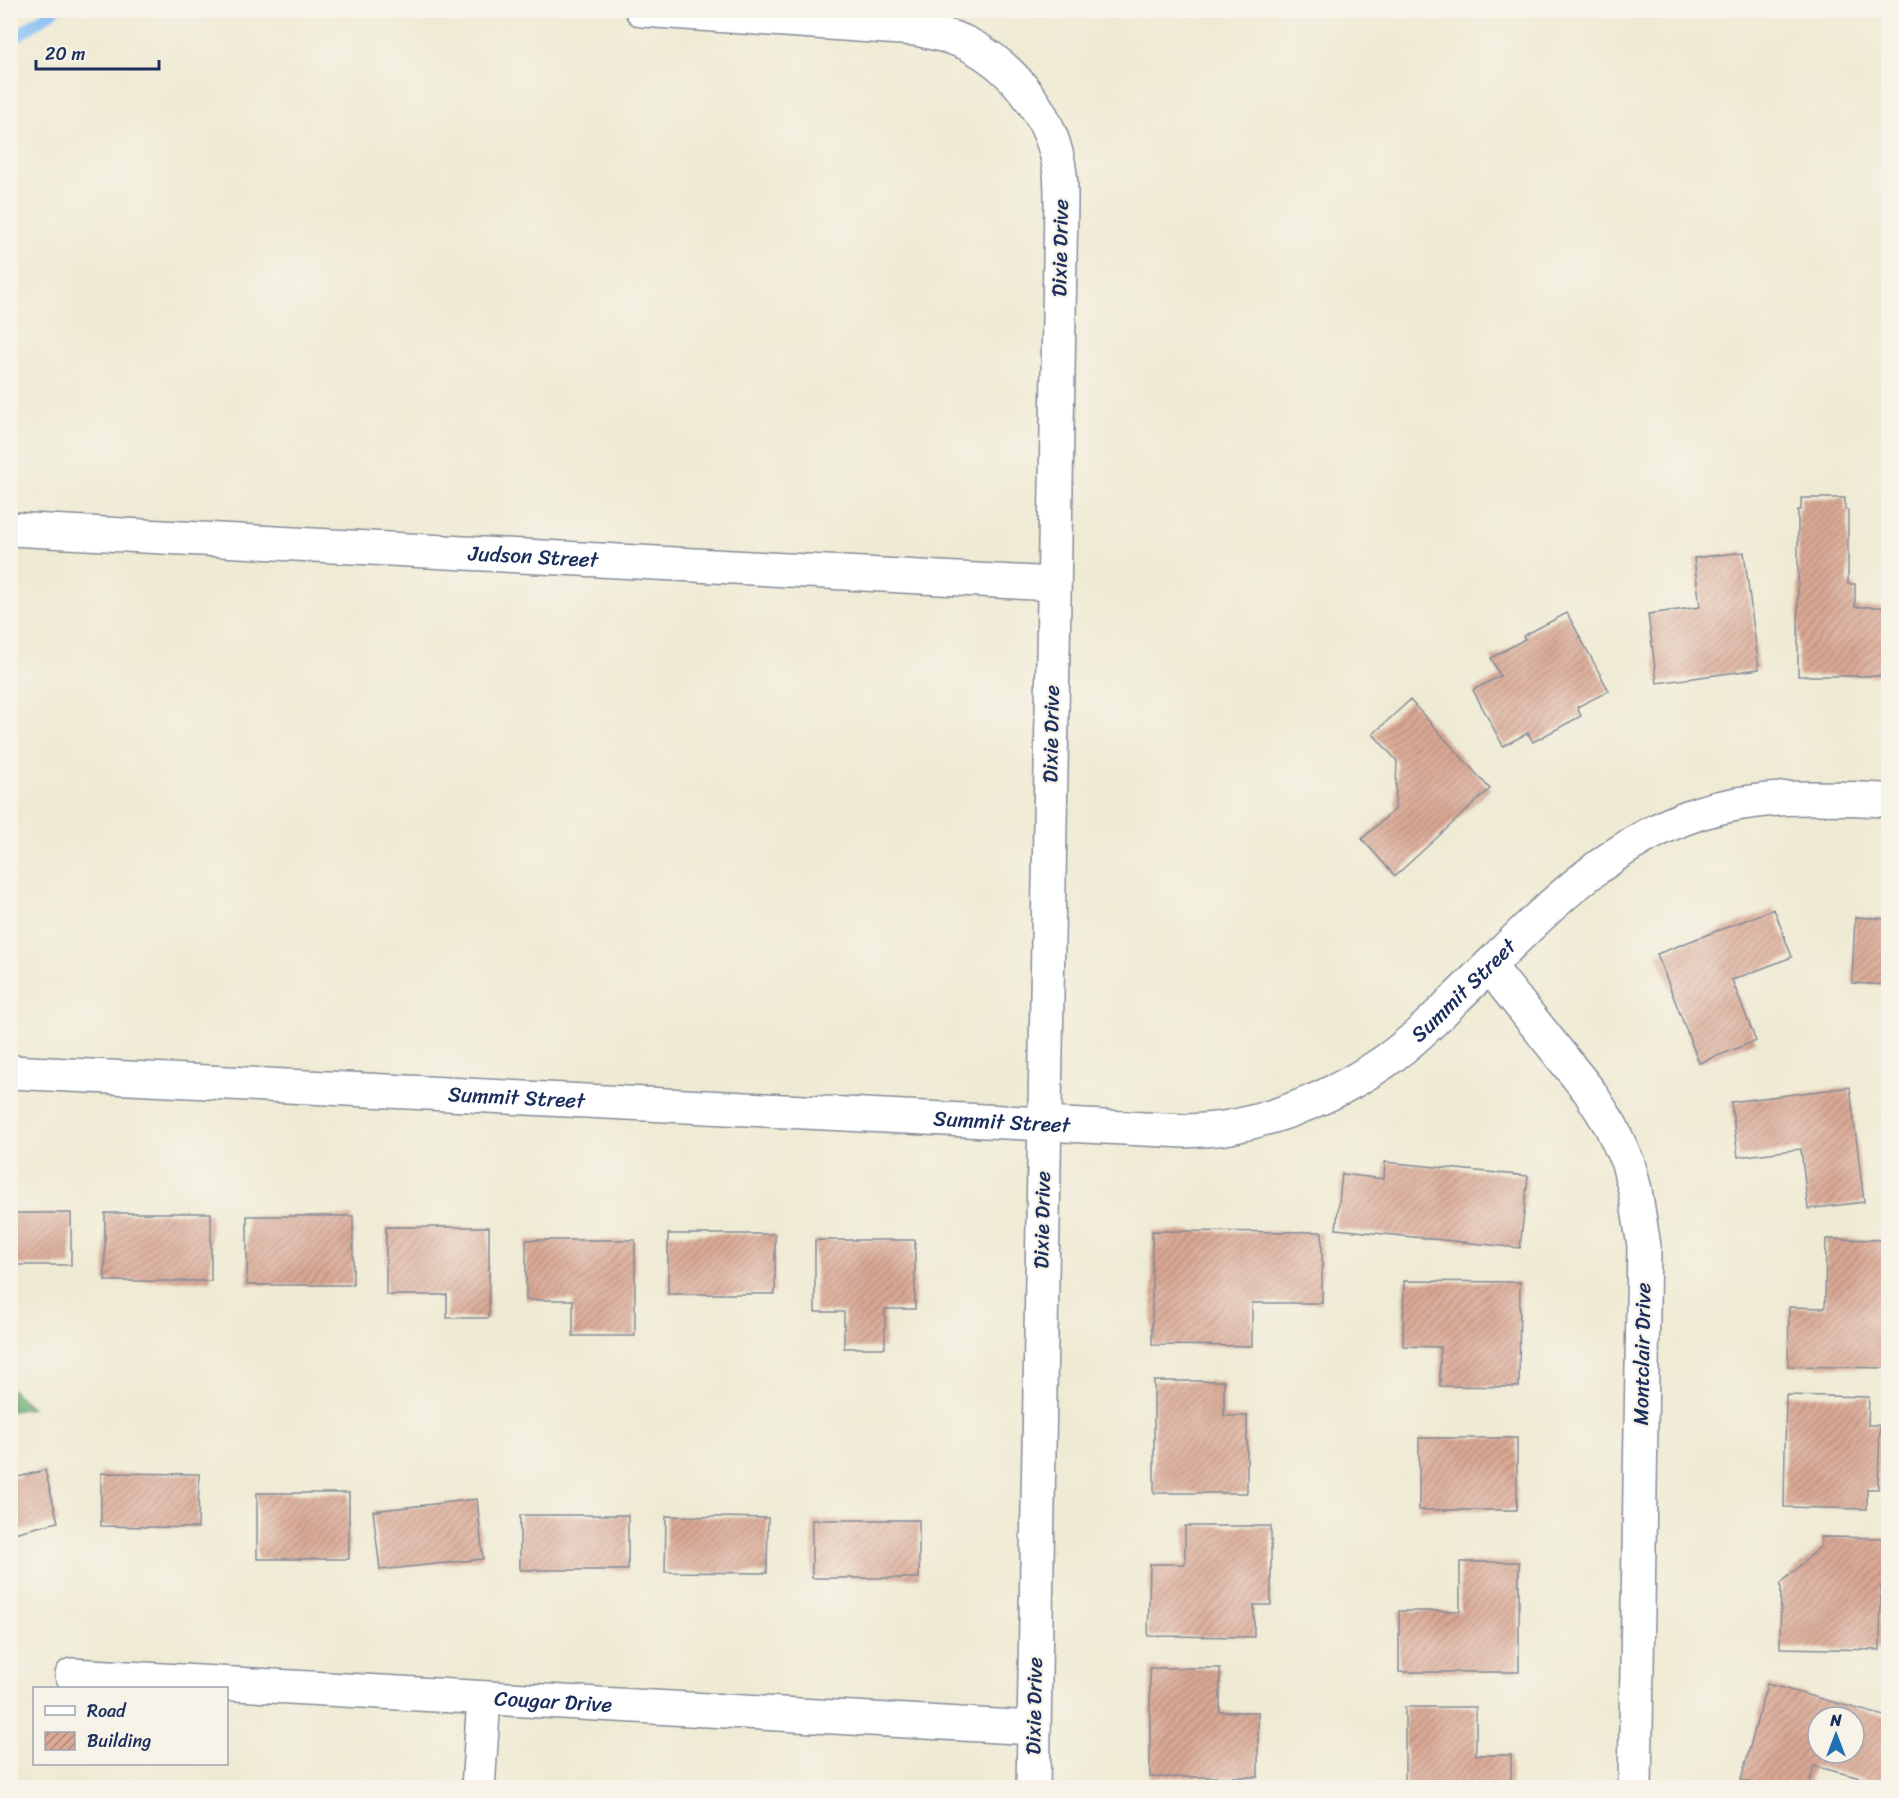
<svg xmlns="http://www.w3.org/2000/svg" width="1899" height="1798" font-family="Sriracha,sans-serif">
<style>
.forest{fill:url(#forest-crowns);stroke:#44706a;stroke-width:1.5}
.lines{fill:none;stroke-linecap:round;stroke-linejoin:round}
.stream{stroke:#85bdf5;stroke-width:12}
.building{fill:url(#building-hatch);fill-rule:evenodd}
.street-casing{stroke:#858c98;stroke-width:36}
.street{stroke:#fff;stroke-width:33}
.labels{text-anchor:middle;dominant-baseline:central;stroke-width:4.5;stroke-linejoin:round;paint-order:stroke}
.street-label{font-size:21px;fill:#1b2f5e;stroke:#f7f3e8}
</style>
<defs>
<pattern id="forest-crowns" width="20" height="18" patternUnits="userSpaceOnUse" patternTransform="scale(1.5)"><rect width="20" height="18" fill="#6eb277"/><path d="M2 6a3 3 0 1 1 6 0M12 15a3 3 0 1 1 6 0" fill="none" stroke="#5a9165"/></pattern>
<pattern id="building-hatch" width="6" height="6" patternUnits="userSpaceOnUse" patternTransform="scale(1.5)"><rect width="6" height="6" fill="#daa894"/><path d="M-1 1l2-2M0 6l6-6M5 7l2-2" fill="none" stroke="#b0897c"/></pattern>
</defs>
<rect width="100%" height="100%" fill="#f7f3e8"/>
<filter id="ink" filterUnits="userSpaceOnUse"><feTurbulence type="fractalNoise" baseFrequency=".0167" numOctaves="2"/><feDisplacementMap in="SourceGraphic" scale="12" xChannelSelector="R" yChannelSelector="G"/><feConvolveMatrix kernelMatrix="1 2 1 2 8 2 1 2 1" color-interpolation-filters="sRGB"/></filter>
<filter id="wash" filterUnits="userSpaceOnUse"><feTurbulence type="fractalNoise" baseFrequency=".008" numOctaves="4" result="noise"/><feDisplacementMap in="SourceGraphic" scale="24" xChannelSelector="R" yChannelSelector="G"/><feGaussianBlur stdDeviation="1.35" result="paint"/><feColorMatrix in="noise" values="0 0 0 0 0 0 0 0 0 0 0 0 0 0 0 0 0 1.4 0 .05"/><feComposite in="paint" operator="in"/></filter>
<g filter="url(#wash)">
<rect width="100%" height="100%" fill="#efead3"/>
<!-- forest -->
<path class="forest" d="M11,1389l21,19 -21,3z"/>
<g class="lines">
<!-- stream -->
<path class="stream" d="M10,41l44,-31"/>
</g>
<g id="blocks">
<!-- building -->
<path class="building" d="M1801,498h44v12h3v74h7v23h33v69h-90v-166h3z
M1744,552l15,117 -102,14 -9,-69 52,-7 -6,-49z
M1567,613l42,78 -32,16 4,9 -48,26 -5,-9 -25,13 -30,-56 27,-14 -9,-18 34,-19 -2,-3z
M1410,700l80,89 -95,87 -33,-37 33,-30 2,-48 -24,-27z
M1774,909l18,48 -60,23 24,61 -57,22 -42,-109z
M1855,917l33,2v66l-36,-2z
M1850,1087l14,115 -56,7 -7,-60 -63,8 -7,-55z
M1385,1162l143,14 -8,72 -184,-19 6,-55 42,5z
M10,1213h61v52h-61z
M105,1213h106v68h-106z
M247,1216h106v69h-106z
M386,1227h103v91h-42v-23h-61z
M1152,1231l170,1v71h-70v43l-100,-1z
M668,1234h107v60h-107z
M1826,1239l62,1 -2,128 -98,-2 1,-59 36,1z
M526,1240h109v96h-62v-36h-47z
M815,1240h100v69h-30v39h-41v-36h-29z
M1404,1281l116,1 -1,105 -79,-1v-39l-37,-1z
M1154,1381h70v35h23v77h-93z
M1786,1395l83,2 -1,28h12l-2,64h-11v20l-83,-2z
M1419,1438h98v72h-98z
M45,1470l13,52 -48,12v-55z
M101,1473l98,1 -1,54 -97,-2z
M257,1493h92v66h-92z
M477,1499l6,60 -103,11 -7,-59z
M520,1515h108v55h-108z
M666,1516l102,2 -1,55 -102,-1z
M812,1520h107v58h-107z
M1185,1526h86v79h-17v32l-106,-1 2,-72h35z
M1821,1537l67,1v49h-7l-1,63 -100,-2 1,-65 40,-37z
M1460,1562h59v110h-120v-61h61z
M1150,1668h70v44h38v65h-108z
M1767,1684l121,33v68l-74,-19 -6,22h-38l-29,-8zM1818,1717h36v36h-36z
M1405,1707h71v48h35v33h-106z"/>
</g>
</g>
<g filter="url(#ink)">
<use href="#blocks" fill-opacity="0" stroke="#858c98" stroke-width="1.5"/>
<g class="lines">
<!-- street casing -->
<g class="street-casing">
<g id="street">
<path d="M642,10l274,19c18,4 36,7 52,15 49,25 86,76 92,130 1,9 1,19 1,28l-28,1586"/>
<path id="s1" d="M10,529l1044,55"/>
<path d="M1489,966l100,125 22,35 17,37 7,27 9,56 -9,542"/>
<path id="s2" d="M10,1072l1175,59c15,-1 30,-1 45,-4 56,-11 107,-33 154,-65 26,-18 49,-41 71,-63 73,-70 145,-154 244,-186 62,-19 126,-16 189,-13"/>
<path id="s3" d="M72,1675l962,53"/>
<path d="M478,1788l6,-90"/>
</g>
</g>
<!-- street -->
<use href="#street" class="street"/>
</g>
</g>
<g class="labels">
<!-- street labels -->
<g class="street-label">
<text transform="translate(1060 248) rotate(-89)">Dixie Drive</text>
<text stroke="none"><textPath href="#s1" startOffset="524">Judson Street</textPath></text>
<text transform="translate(1051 734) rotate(-89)">Dixie Drive</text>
<text stroke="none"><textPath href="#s2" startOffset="1497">Summit Street</textPath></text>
<text stroke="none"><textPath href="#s2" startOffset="507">Summit Street</textPath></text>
<text stroke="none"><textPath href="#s2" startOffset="993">Summit Street</textPath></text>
<text transform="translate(1042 1220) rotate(-89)">Dixie Drive</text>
<text transform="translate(1642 1354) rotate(-89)">Montclair Drive</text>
<text stroke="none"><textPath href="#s3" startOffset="482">Cougar Drive</textPath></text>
<text transform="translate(1034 1706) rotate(-89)">Dixie Drive</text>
</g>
</g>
<!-- margin -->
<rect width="1899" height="1798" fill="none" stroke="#f7f3e8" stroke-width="36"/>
<!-- legend -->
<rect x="33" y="1687" width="195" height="78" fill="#f7f3e8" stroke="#9fa5b1" stroke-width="1.5"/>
<rect x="45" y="1706" width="30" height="9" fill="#ffffff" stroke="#9fa5b1" stroke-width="1.5"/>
<text x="87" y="1717" font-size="18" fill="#1b2f5e">Road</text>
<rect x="45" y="1732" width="30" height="18" fill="url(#building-hatch)" stroke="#9fa5b1" stroke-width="1.5"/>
<text x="87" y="1747" font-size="18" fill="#1b2f5e">Building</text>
<!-- north arrow -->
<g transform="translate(1836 1735)"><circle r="28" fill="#f7f3e8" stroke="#9fa5b1" stroke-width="1.5"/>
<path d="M0-4.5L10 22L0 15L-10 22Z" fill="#1f6fb2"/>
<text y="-9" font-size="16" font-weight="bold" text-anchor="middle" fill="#1b2f5e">N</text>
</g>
<!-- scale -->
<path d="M36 60v9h123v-9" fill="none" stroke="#1b2f5e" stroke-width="3"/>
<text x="45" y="60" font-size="18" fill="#1b2f5e" stroke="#f7f3e8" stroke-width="4.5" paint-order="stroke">20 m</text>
</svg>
